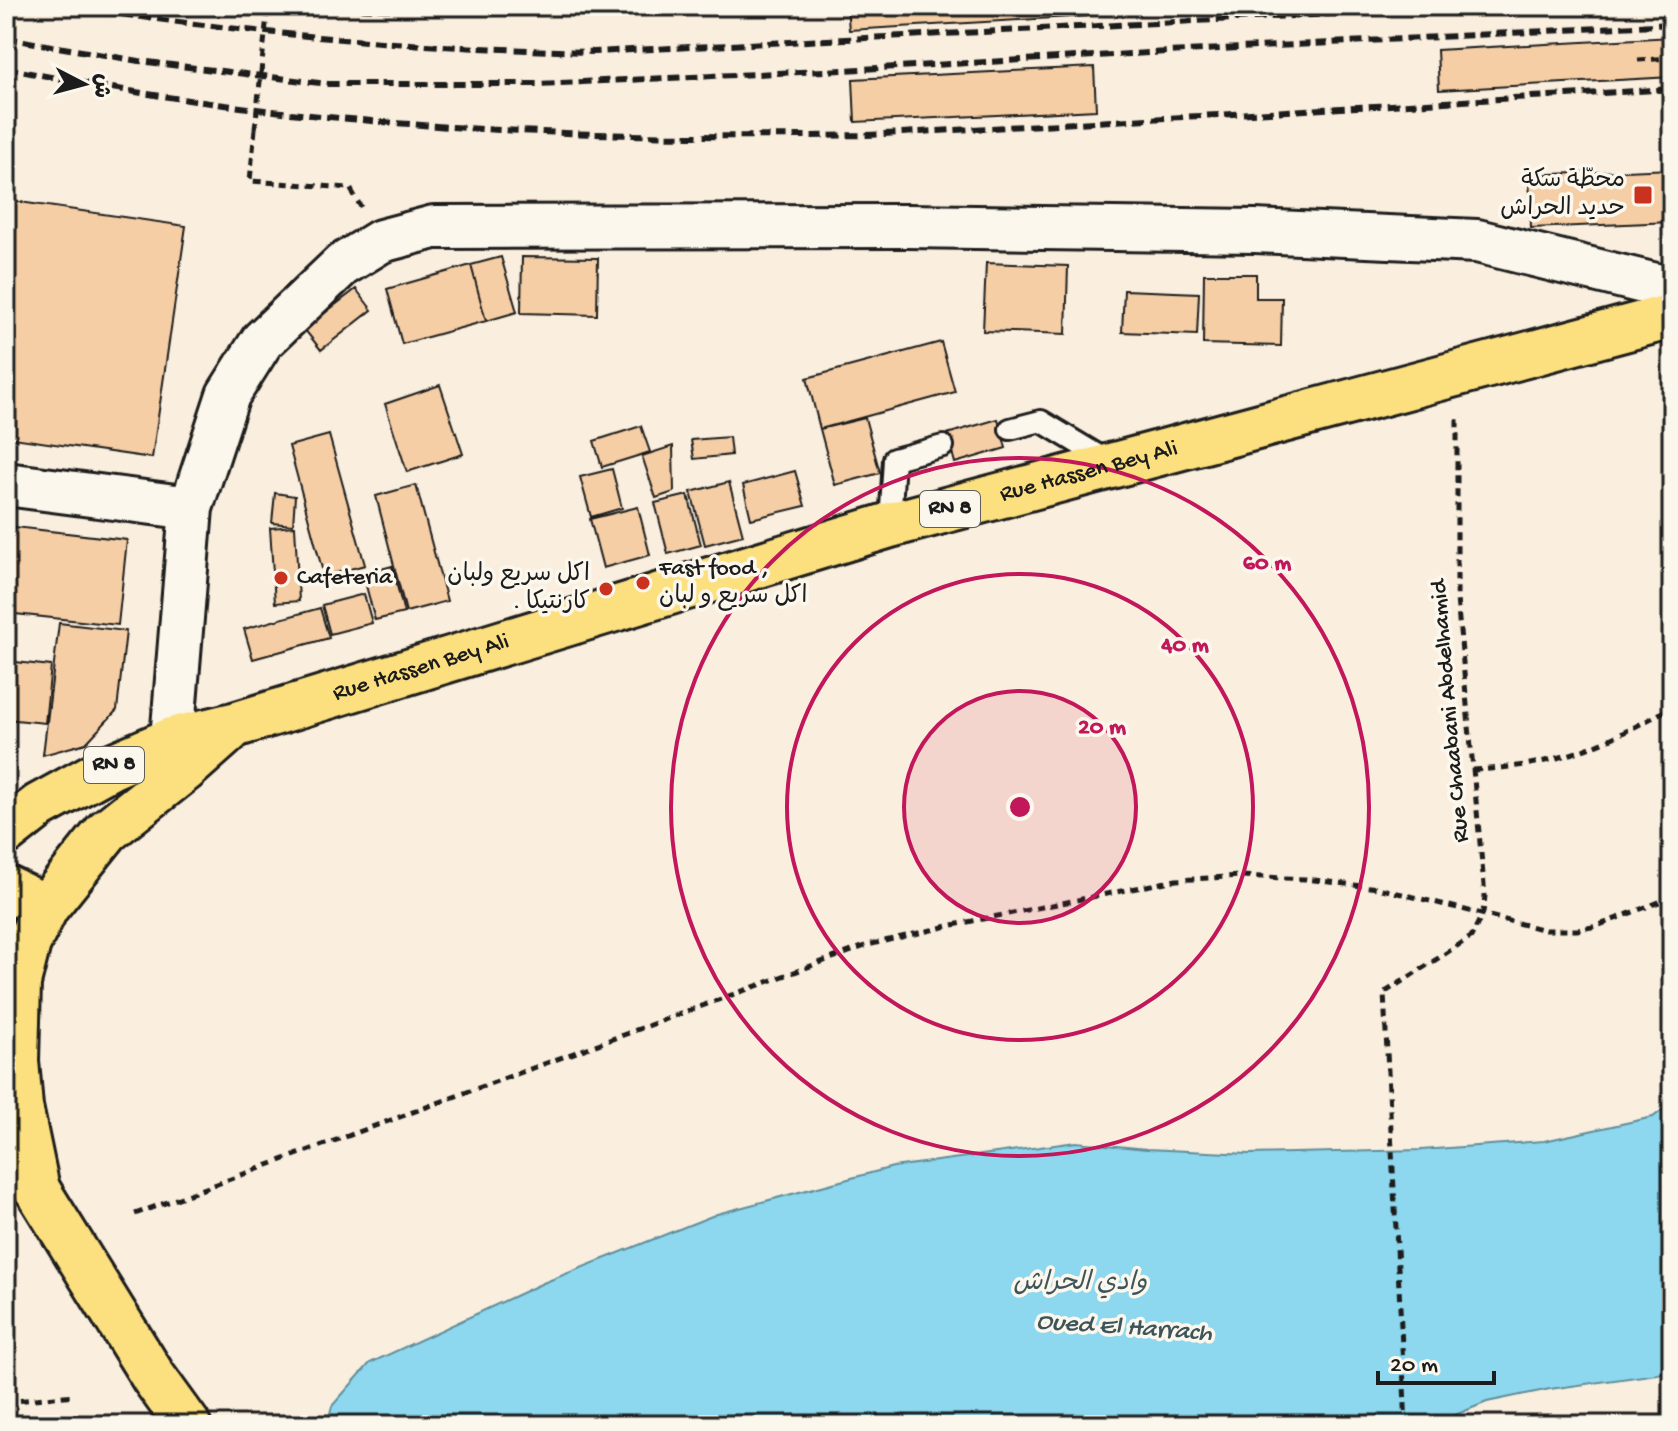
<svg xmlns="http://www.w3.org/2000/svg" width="1678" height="1431" font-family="'Gochi Hand','Playpen Sans Arabic',sans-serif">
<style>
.water{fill:#8dd8ee;stroke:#608d9a;stroke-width:2}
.building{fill:#f6cea5;stroke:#1c1c1c;stroke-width:2}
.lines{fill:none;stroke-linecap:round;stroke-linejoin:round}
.lane-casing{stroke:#1c1c1c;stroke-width:26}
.street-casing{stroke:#1c1c1c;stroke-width:48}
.primary-casing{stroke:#1c1c1c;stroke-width:50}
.path{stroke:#1c1c1c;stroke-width:5;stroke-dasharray:8 6;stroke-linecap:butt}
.lane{stroke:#fbf7ec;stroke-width:20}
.street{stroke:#fbf7ec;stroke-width:42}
.primary{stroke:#fce080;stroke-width:44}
.rail{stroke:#1c1c1c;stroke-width:6;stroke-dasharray:12 6;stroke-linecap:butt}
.path-bridge{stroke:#1c1c1c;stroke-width:5;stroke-dasharray:8 6;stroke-linecap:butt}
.ring{fill:none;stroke:#c2185b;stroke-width:4}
.poi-dot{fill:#c8321e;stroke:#fbf7ec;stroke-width:3}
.labels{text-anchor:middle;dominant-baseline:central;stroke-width:7;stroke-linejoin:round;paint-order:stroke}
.shield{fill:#fbf7ec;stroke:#5f5e5a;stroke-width:2}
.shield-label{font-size:22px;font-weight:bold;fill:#1c1c1c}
.poi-label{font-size:24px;fill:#1c1c1c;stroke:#fbf7ec;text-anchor:end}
.street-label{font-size:24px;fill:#1c1c1c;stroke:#fbf7ec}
.water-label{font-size:26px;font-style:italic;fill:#3e545b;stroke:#fbf7ec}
.centre{fill:#c2185b;stroke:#fbf7ec;stroke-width:4}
.ring-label{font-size:24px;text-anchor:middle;font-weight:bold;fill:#c2185b;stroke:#fbf7ec;stroke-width:7;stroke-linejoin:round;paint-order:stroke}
</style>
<rect width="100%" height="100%" fill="#faefde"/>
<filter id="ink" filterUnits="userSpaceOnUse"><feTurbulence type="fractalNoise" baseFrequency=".0125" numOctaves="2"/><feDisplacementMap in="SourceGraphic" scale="16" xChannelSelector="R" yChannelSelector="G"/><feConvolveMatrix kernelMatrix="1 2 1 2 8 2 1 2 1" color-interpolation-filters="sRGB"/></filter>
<g filter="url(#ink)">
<!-- water -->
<path class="water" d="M1672,1103v269l-122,17 -63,13 -49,20 -24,3h-1087l5,-19 38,-43 173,-80 174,-69 176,-47 183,-25 71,7 102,5 172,-4 123,-9 109,-24z"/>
<!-- building -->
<path class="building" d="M847,6h238l1,10 -237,14z
M1672,37v40l-233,13 -2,-40z
M1094,67l2,43 -241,12 -2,-43z
M1672,169v53l-141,6 -2,-53z
M6,200l180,26 -34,232 -146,-21z
M501,257l16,55 -31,9 -15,-56z
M522,257l76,1 -1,57 -76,-2z
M986,263l82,3 -2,68 -83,-3z
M471,265l15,56 -84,23 -15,-55z
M1204,274h52v24h26l-1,48 -78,-2z
M356,289l16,21 -51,40 -17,-21z
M1124,290l75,3 -2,42 -75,-3z
M941,342l14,50 -135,37 -13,-51z
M440,385l23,69 -56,18 -22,-68z
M865,418l15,55 -45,12 -15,-56z
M998,419l8,29 -51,15 -8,-29z
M641,426l9,26 -48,15 -8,-26z
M329,435l36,130 -41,11 -35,-130z
M729,437l2,18 -37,4 -3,-19z
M673,446l1,46 -18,6 -14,-42z
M612,469l10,39 -31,9 -11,-40z
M795,471l10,35 -54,13 -8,-34z
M729,482l14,53 -38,10 -14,-53z
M416,485l31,116 -41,11 -30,-116z
M275,493l20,3 -2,29 -21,-2z
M688,495l13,50 -33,9 -13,-51z
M638,507l12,48 -47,13 -13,-49z
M6,526l121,14 -9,85 -112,-12z
M295,526l4,75 -24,2 -5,-75z
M392,566l12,47 -29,7 -12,-46z
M364,594l8,29 -42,11 -8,-29z
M320,608l9,30 -76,21 -9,-30z
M59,623l67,8 -9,79 -31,33 -43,12z
M6,661l45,5 -6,57 -39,-4z"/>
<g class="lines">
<!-- lane casing -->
<g class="lane-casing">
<path id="lane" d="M1010,429l31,-8 68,41
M890,525l4,-66 49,-13"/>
</g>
<!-- street casing -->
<g class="street-casing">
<path id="street" d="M6,484l185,24
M172,740l19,-232 37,-113 34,-54 80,-76 39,-24 53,-14 473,-1 348,5 222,10 195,48"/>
</g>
<!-- primary casing -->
<g class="primary-casing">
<g id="primary">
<path id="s1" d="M6,832l33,-26 73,-40 60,-26 62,-15 656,-200 782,-209"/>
<path d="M6,888l40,19"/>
<path d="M18,1167l19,22 117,189 34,47"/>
<path d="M37,1189l-17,-82 -4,-46 2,-78 10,-40 18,-36 61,-76 77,-61 45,-40"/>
</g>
</g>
<!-- path -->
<path class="path" d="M1638,60l34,-2
M255,129l-5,52 100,7 11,19
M1473,770c85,-4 126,-23 199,-63
M135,1214l733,-269 80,-19 228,-46 66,-4 64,3 72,9 167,42h32l20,-4 75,-29
M6,1402l68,-7
M1406,1425l-22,-432 87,-56 12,-24 2,-17 -28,-297v-184"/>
<!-- lane -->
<use href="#lane" class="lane"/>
<!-- street -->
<use href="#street" class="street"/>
<!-- primary -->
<use href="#primary" class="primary"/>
<!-- rail -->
<path class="rail" d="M68,6c175,28 349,42 526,46l892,-46
M270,6l119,3 135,-3
M6,38l133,23 189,23h210l306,-14 828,-46
M6,68c282,59 573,73 861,67l805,-46"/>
<!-- path-bridge -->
<path class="path-bridge" d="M255,129l13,-123"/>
</g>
</g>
<!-- distance rings -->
<circle cx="1020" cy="807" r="116" fill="#c2185b" fill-opacity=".12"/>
<g class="ring">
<circle cx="1020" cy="807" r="116"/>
<circle cx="1020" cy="807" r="233"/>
<circle cx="1020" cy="807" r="349"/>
</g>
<!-- markers -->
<g class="poi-dot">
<rect x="1633" y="185" width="20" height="20" rx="4"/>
<circle cx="281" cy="578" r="8"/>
<circle cx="643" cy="583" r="8"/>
<circle cx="606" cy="589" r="8"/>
</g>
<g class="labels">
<!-- shield labels -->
<g class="shield">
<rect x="920" y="491" width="60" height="36" rx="6"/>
<rect x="84" y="747" width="60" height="36" rx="6"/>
</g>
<g class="shield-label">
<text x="950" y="509">RN 8</text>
<text x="114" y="765">RN 8</text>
</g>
<!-- poi labels -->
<g class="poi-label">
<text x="1625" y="181">محطّة سكة<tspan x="1625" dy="28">حديد الحراش</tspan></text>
<text x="659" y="569" text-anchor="start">Fast food ,<tspan x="659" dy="28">اكل سريع و لبان</tspan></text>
<text x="590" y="575">اكل سريع ولبان<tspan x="590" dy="28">. كارنتيكا</tspan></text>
<text x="297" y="578" text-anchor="start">Cafeteria</text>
</g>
<!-- street labels -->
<g class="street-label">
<text stroke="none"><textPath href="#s1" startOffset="1146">Rue Hassen Bey Ali</textPath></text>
<text stroke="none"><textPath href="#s1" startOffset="450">Rue Hassen Bey Ali</textPath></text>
<text transform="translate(1451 711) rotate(-95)">Rue Chaabani Abdelhamid</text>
</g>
<!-- water labels -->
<g class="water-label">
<text x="1080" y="1284">وادي الحراش</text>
<text transform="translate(1124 1329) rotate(4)">Oued El Harrach</text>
</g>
</g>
<circle cx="1020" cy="807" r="12" class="centre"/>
<g class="ring-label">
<text x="1267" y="569">60 m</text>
<text x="1185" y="651">40 m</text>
<text x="1102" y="733">20 m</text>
</g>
<!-- margin -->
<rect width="1678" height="1431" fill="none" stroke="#fbf7ec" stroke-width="32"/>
<rect x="16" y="16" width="1646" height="1399" fill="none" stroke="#1c1c1c" stroke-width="3" filter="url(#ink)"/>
<!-- north arrow -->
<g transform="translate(84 84) rotate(96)" stroke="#fbf7ec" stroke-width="6" paint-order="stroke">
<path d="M0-6L14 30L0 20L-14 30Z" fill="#1c1c1c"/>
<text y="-12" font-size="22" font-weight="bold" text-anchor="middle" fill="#1c1c1c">ش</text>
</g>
<!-- scale -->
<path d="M1378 1371v12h116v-12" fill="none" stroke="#1c1c1c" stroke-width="4"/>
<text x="1390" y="1371" font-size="24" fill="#1c1c1c" stroke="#fbf7ec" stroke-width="6" paint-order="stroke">20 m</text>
</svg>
